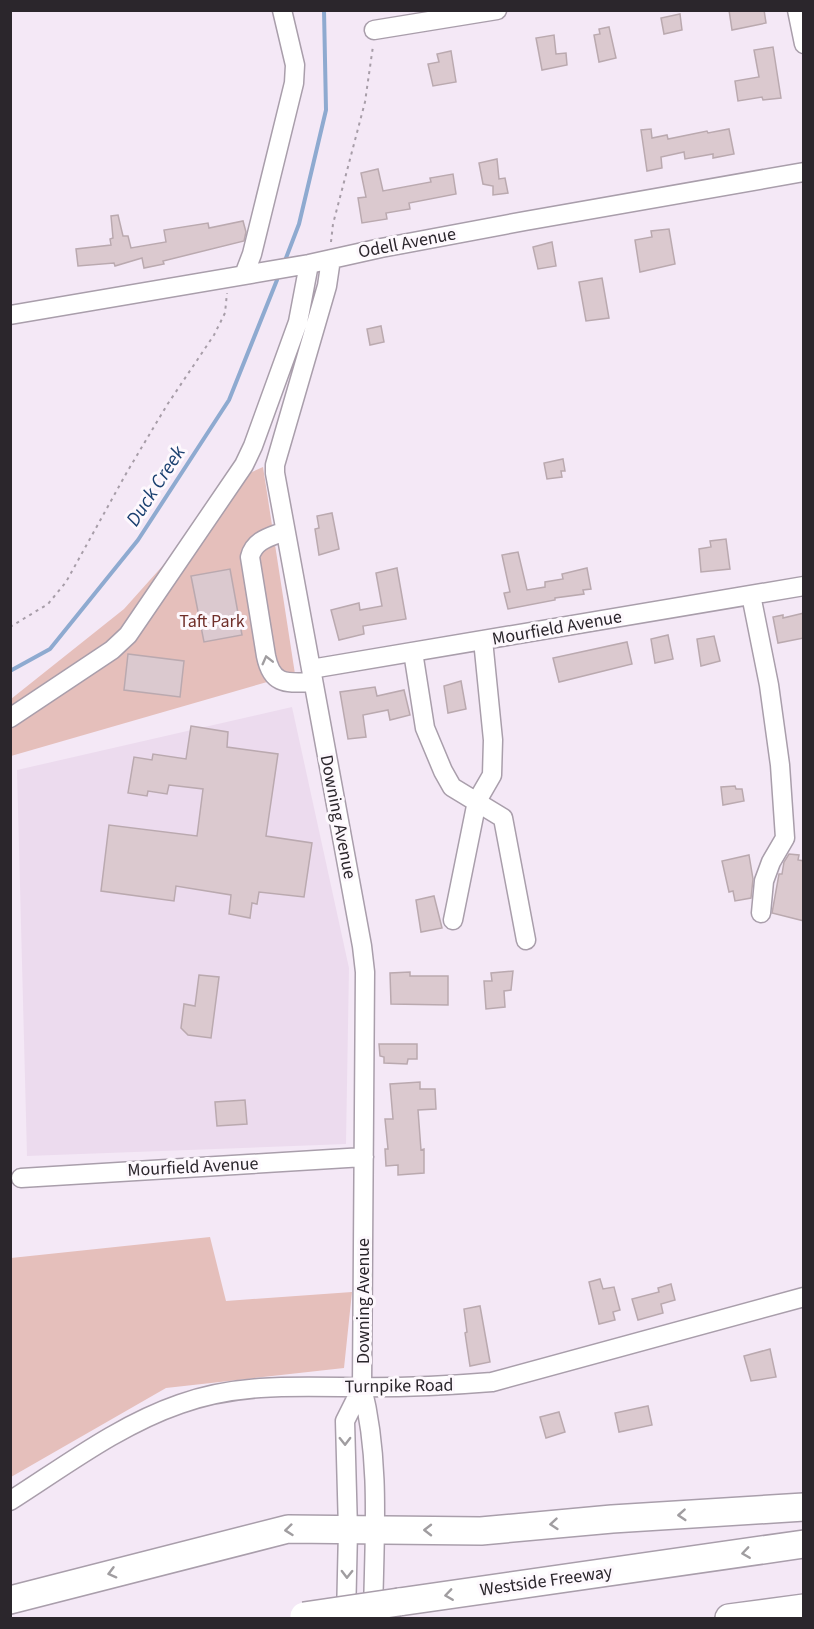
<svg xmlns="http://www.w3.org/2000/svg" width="814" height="1629" font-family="'Source Sans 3',sans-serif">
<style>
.built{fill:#ecdbee}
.green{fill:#e5bfbb}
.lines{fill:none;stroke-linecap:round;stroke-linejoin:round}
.stream{stroke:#8eaad0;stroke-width:4}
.building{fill:#dbc9cf;stroke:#baa9af;stroke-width:1.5}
.minor-casing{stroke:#a99eab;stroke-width:21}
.highway-casing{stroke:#a99eab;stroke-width:30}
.path{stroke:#a79da8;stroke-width:2;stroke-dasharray:3 4.5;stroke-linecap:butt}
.minor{stroke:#fff;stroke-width:18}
.highway{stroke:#fff;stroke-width:27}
.highway-bridge-casing{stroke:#a99eab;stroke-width:30;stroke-linecap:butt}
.highway-bridge{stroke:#fff;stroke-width:27}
.oneway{stroke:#a09da0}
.labels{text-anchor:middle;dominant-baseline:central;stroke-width:6;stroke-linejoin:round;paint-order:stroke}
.street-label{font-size:18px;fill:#2b262c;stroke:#fdf8fd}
.park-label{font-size:18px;fill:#6f2e29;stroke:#fdf8fd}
.water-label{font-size:20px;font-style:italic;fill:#193f6f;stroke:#fdf8fd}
</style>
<rect width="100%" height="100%" fill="#f4e8f6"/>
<!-- built -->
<path class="built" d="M292,707l57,261 -3,176 -319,12 -10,-386z"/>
<!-- green -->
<path class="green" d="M263,467l32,207 -284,82v-57l113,-90 119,-133z
M210,1237l16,64 126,-9 -8,76 -178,20 -155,89v-219z"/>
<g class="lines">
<!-- stream -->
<path class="stream" d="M286,258l13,-34 27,-114 -2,-100
M10,671l40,-22 88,-109 91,-140 48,-120"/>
</g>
<!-- building -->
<path class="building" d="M729,10h35l2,13 -34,7z
M680,14l2,16 -18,4 -3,-16z
M609,27l7,31 -17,4 -5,-27 6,-1 -1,-5z
M554,35l2,19 10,-1 1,12 -25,5 -6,-32z
M773,47l8,51 -18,2 -1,-3 -24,4 -3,-20 24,-4 -5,-27z
M451,51l5,31 -23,4 -5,-22 11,-2 -2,-8z
M651,129l1,9 15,-3 1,4 39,-8 1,2 21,-4 5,25 -21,4v-4l-28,5 -1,-7 -23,5 1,11 -15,3 -6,-41z
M497,159l2,20 6,-1 3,15 -15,2v-9l-10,-2 -4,-21z
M378,169l5,22 48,-9 -1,-4 23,-4 3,20 -47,9 1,6 -24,4 1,6 -25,4 -4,-25 8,-1 -5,-24z
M118,215l5,21h5l3,12 35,-6 -2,-12 44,-7 1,5 34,-7 3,11 -2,9 -81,20 1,3 -20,4 -2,-10 -27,8 -1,-3 -36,3 -2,-17 35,-4 -1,-6 3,-1 -2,-22z
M669,229l6,35 -35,8 -5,-32 17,-3 -1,-6z
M552,242l4,24 -18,3 -5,-22z
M602,278l7,40 -23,3 -7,-39z
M381,326l3,16 -14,3 -3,-16z
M563,459l2,12h-4l1,6 -15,2 -3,-16z
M332,513l7,36 -20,6 -4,-26 4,-1 -2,-12z
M726,539l4,30 -29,3 -2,-23 12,-2 -1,-6z
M518,552l9,38 18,-3v-5l18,-3 -1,-5 25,-6 4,21 -8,1 1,4 -29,4v2l-47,9 -4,-16 6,-1 -8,-37z
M397,568l9,51 -43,7 1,8 -25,6 -8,-30 28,-7 1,7 22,-4 -6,-33z
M230,569l12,66 -38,7 -13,-66z
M804,613v25l-26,5 -5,-26 10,-2v3z
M668,635l5,24 -18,4 -4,-24z
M714,636l6,25 -19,5 -4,-27z
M627,642l5,22 -73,18 -6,-24z
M128,654l56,7 -4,36 -56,-7z
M461,681l5,28 -18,4 -4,-27z
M375,687l2,9 27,-6 6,25 -20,5 -2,-10 -25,5 3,22 -18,2 -8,-47z
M191,726l37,6 -1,15 51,7 -12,82 46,7 -8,54 -45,-5 -2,12 -5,-1 -2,15 -21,-4 2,-19 -55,-9 -2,15 -73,-10 8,-66 88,11 6,-47 -34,-4 -2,9 -19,-3 -1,5 -19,-3 6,-36 18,3 1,-6 33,5z
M735,786l1,3h6l2,12 -21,4 -2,-18z
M789,854l10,1 -1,5 6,1v60l-32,-8 7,-39h3l2,-12z
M749,855l4,24 -2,19 -16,3 -2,-10 -4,1 -7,-31z
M434,896l8,32 -21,4 -5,-32z
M513,971l-2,19 -7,1 1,16 -19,2 -2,-28h8l-1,-8z
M410,972v4h38v29l-57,-1 -1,-31z
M199,975l20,2 -8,61 -23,-3 -7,-7 3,-24 11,2z
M379,1044h38v15h-9l-1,5 -23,-1v-6l-4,-1z
M420,1082v7h15l1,20 -18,1 3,40 3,-1v24l-26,2v-10l-12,1 -1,-17h3l-3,-30h8l-3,-35z
M245,1100l2,24 -30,2 -2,-24z
M600,1279l3,10 11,-2 6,23 -7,2 2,8 -16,4 -10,-42z
M671,1284l4,16 -14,4 2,9 -25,7 -6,-21 27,-7 -1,-4z
M480,1306l10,56 -20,4 -5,-33 2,-1 -3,-23z
M770,1349l6,28 -25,4 -7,-25z
M648,1406l4,19 -33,7 -4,-19z
M559,1412l6,20 -19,6 -6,-21z"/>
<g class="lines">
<!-- minor casing -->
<g class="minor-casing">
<path id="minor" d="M797,10l7,34
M374,30l123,-20
M331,259l-4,27 -52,179v8l87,473 3,26 -3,415c19,75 12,153 11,230
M244,275l8,-21 42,-171 1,-18 -13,-55
M10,315l299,-51 72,-16 144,-27 279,-49
M285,531c-15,6 -31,9 -35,26l16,99c6,30 21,27 47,26
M751,595l18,90 11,80 5,73 -14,24 -7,19 -3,32
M413,652l12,76 18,43 9,16 51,31 23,122
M311,669l493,-83
M10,718l102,-68 16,-15 116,-170 9,-19 45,-124 11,-58
M453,920l24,-119 15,-26 1,-35 -10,-100
M21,1178l343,-21
M10,1501c55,-35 109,-76 170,-97 53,-19 107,-18 162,-17 49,1 101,-1 150,-5l312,-85
M346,1618l2,-88 -3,-109 17,-34"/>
</g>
<!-- highway casing -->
<g class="highway-casing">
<path id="highway" d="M10,1600l278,-71 193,2 131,-12 192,-12
M399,1602l405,-58
M729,1618l75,-10"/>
</g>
<!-- path -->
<path class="path" d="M331,242l2,-18 32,-122 8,-56
M10,627l38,-23 18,-22 61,-110 40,-67 47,-70 11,-22 2,-20"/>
<!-- minor -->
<use href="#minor" class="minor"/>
<!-- highway -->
<use href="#highway" class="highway"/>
<!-- highway-bridge casing -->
<g class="highway-bridge-casing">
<path id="highway-bridge" d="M304,1616l95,-14"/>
</g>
<!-- highway-bridge -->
<use href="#highway-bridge" class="highway-bridge"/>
</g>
<!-- one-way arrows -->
<defs><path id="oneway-chevron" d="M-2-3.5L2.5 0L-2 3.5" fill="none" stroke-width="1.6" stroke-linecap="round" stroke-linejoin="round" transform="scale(1.5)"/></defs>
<g class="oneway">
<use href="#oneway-chevron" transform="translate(267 660) rotate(-104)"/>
<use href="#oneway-chevron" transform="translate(345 1441) rotate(89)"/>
<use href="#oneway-chevron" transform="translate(682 1515) rotate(176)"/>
<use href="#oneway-chevron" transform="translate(554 1524) rotate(175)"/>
<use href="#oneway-chevron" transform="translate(289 1530) rotate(174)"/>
<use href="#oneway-chevron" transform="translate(428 1530) rotate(-180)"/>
<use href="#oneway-chevron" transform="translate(746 1553) rotate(172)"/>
<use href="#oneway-chevron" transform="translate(112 1573) rotate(165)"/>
<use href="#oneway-chevron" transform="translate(347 1574) rotate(91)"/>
<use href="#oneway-chevron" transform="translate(449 1595) rotate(172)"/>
</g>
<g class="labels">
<!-- street labels -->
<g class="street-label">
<text transform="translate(407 243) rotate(-11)">Odell Avenue</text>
<text transform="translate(557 628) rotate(-10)">Mourfield Avenue</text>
<text transform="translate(338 817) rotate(79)">Downing Avenue</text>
<text transform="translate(193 1167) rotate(-3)">Mourfield Avenue</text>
<text transform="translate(363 1301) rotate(-90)">Downing Avenue</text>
<text transform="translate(399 1386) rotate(-1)">Turnpike Road</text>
<text transform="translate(546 1581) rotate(-8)">Westside Freeway</text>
</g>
<!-- park labels -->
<g class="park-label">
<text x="212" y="621">Taft Park</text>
</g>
<!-- water labels -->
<g class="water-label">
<text transform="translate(156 486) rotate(-57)">Duck Creek</text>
</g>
</g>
<!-- border -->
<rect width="814" height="1629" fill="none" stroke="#2b262c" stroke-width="24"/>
</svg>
